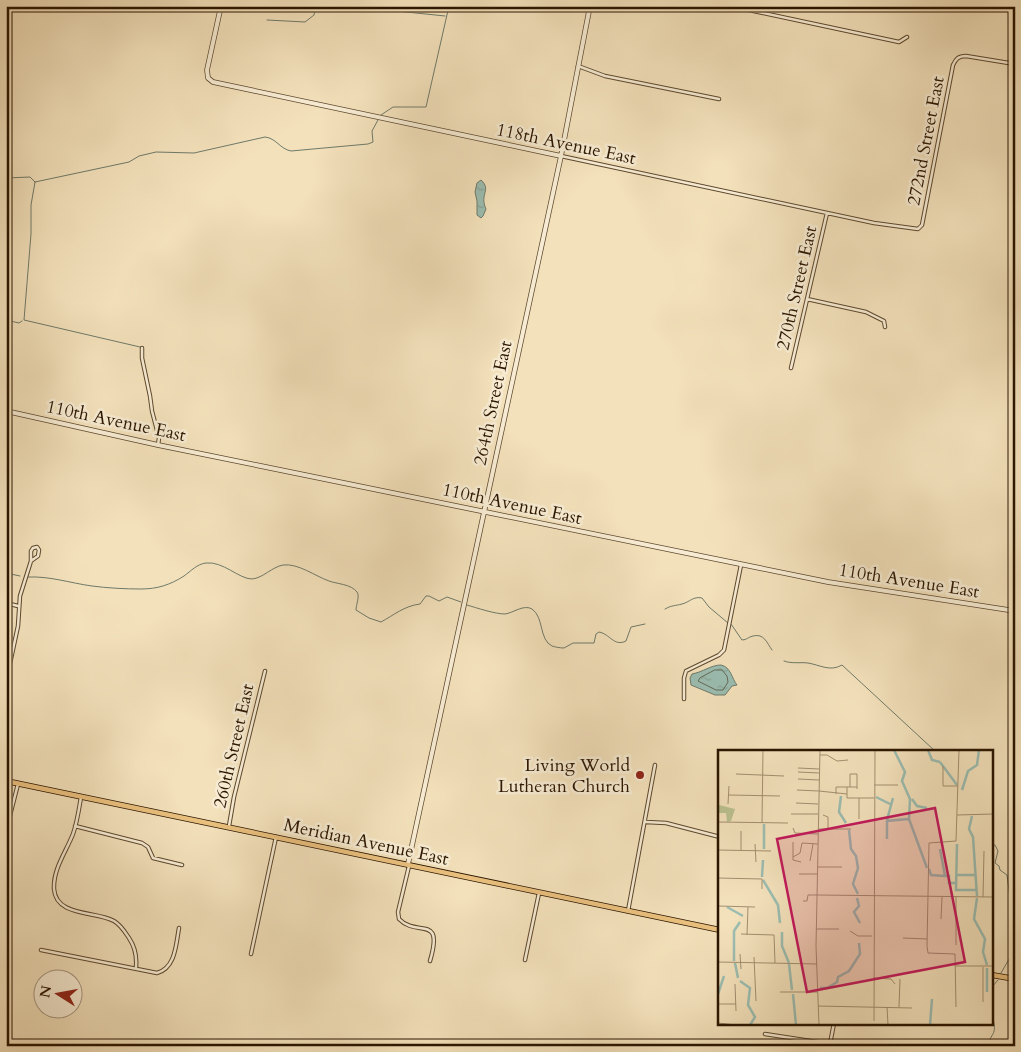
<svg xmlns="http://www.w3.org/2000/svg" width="1021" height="1052" font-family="Cardo,serif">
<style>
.water{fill:url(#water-ripples);stroke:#6e7a6a}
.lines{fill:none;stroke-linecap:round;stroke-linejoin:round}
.shore{stroke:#636958;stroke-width:1}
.stream{stroke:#6e7a6a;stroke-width:1}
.minor-casing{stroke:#5d482f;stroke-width:4.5}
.tertiary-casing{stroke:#5d482f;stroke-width:5.5}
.primary-casing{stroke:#2b1500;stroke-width:6}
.minor{stroke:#f7ecd3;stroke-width:2.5}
.tertiary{stroke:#f7ecd3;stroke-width:4}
.primary{stroke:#eac07e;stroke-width:4.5}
.poi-dot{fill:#8f2418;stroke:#f7ecd3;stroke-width:2}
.labels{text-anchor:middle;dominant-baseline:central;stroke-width:5;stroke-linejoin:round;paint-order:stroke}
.street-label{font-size:18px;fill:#2b1500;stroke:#f7ecd3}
.poi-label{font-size:18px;fill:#2b1500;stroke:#f7ecd3;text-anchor:end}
.inset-river{fill:none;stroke:#9bbdb1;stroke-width:2.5}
.inset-road{fill:none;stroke:#a38f70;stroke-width:1}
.view{fill:#c2185b;fill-opacity:0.15;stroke:#c2185b;stroke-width:2.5}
.inset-edge{fill:none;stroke:#2b1500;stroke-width:2.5}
</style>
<defs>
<pattern id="water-ripples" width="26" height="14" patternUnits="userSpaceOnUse" patternTransform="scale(1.25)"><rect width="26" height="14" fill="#9bbdb1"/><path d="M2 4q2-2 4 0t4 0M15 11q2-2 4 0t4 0" fill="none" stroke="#86a296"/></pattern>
</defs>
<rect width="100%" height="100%" fill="#f3e1bb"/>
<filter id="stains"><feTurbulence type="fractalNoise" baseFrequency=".004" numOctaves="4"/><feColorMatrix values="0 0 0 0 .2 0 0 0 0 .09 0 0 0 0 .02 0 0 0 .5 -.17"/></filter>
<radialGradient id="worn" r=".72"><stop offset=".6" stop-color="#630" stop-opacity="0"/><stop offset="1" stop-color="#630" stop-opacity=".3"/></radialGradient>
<!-- water -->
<path class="water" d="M481,180c11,10 -2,14 5,29l-3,7 -2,2 -4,-3v-14l-2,-9 2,-9z
M721,665c10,2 11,14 16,20l-5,1 -7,9h-10l-24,-10 -1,-7 2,-4c11,-2 19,-9 29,-9z"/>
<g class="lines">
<!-- shore -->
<path class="shore" d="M715,670h7l5,6 1,6 -5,8h-7l-18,-9 2,-3z"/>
<!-- stream -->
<path class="stream" d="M348,6l97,10
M267,20l38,2 9,-7 2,-9
M381,115l12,-8h33l23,-101
M6,178l24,-1 5,5
M35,182l94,-20 10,-6 17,-4 38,1 71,-16c11,1 15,12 26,14l77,-7 5,-2 -1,-11 6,-11
M35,182l-4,23v29l-7,86 116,27
M6,320l13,3 3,-2
M6,573l14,3
M28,577c22,-1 42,6 64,9 15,2 33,3 49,3 16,0 29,-4 43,-13 7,-5 13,-12 22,-13 17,-2 33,16 46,16 11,-1 20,-12 31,-14 15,-2 32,11 46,16 8,3 22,3 28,11 3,4 -1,13 -1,18l13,8 12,4c13,-7 23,-16 39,-18l6,-8h3l10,5 8,-4 14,5
M467,605c10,3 28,9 38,9 8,-1 19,-10 27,-5 12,8 7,31 20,37 3,1 8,2 12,2l9,-5h21l2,-9 3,-2c11,2 15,15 27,9l5,-14 14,-3
M665,609c7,-4 10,-3 17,-5 8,-2 11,-8 20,-6l7,9 19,16
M731,624l11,16c5,0 6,-3 11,-4 11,-3 14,7 19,14
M784,661c8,3 16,1 24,2 12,2 22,9 34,2l93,86
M992,844l3,1 3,6 -3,12 4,3 1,4 7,5 3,23 5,7
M1001,973l14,-24
M992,987l6,-7
M989,1046c0,-14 10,-9 3,-30"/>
<!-- minor casing -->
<g class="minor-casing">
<path id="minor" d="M730,6l169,36 8,-5
M578,66l27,10 114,23
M561,156l313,67 44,6 4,-4 31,-160c3,-6 5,-9 13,-9l49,8
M807,299l59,13 18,9 1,6
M142,348v10l8,38 2,15 7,27 -1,7
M791,368l36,-155
M6,603l12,3
M6,649l7,1
M6,682l12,-56 2,-30 11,-35v-10l2,-3 4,-1 2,3 -1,6 -7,5
M684,699v-21l2,-7 33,-16 5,-5 17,-85
M81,797c-2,12 -4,26 -8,37 -7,18 -20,35 -19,55 2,28 42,22 60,32 7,4 11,11 15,17 6,9 8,18 7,29
M646,822l20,1 54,14
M75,826l67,17 6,4 5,11 29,7
M229,826l5,-29 31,-126
M6,831l12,-47
M409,866l-11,46 1,7c18,19 45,-6 31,42
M628,911l27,-146
M41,950l116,23c19,-5 19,-30 22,-45
M251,954l25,-117
M525,960l14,-67
M765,1034l65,10
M830,1044l4,-21"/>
</g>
<!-- tertiary casing -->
<g class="tertiary-casing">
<path id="tertiary" d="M221,6l-14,64 1,8 5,4 348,74
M6,411l152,34 670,137 187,29
M408,864l153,-708 29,-150"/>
</g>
<!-- primary casing -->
<g class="primary-casing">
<path id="primary" d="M6,781l714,149
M992,975l23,4"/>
</g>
<!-- minor -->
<use href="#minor" class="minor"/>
<!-- tertiary -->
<use href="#tertiary" class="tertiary"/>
<!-- primary -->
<use href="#primary" class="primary"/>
</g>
<!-- markers -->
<circle class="poi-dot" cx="640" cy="775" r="5"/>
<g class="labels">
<!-- street labels -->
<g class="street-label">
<text transform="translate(926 141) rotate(-79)">272nd Street East</text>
<text transform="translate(566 144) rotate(12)">118th Avenue East</text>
<text transform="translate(797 288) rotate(-77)">270th Street East</text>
<text transform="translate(493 403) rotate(-78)">264th Street East</text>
<text transform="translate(116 421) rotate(12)">110th Avenue East</text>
<text transform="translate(512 504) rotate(12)">110th Avenue East</text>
<text transform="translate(909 581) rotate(9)">110th Avenue East</text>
<text transform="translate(234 746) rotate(-77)">260th Street East</text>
<text transform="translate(366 842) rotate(12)">Meridian Avenue East</text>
</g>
<!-- poi labels -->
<g class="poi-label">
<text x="630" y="765">Living World<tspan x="630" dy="21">Lutheran Church</tspan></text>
</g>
</g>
<!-- overview -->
<g transform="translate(718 750)">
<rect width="275" height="275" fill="#f3e1bb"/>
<path d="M1,55l16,4 -4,12 -4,1 -1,-9h-8z" fill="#bbc290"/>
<path class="inset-river" d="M176,0l11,22 -3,9 8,18 -1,20 18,49M210,0l4,10 8,2M222,12l17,23M244,40l6,-19 9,-6 2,-15M123,46l-2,16 7,11M158,47l14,7M194,49l5,7 10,2M254,66l-3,13 4,8 4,59M169,70l6,-22M46,74v25M131,80l2,19 5,7 2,12 -5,16 5,10M169,89v-18l21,-2M239,94l-1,46h20M222,99l5,27h4v7h6M211,119l2,6 14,1M239,125h18M44,127l1,-17M45,130l15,25 2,18M139,148l2,8 -5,6 6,11M259,148l-3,21 11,20 -2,13 4,13M9,157l16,9M64,182v14l7,17M16,211v-30l6,-9M17,213l3,15M71,214l3,26M269,218v24M22,231l10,7 -2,17 7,12 -5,8M102,238h7l10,-6 1,-5 11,-6 11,-17 -1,-11M0,244l6,-18M75,244l3,31M212,275l2,-26"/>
<path class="inset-road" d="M102,5h7l10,6 11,-1M225,16v20h15M80,18l21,1M80,22l21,1M18,24l48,2M80,29l21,1M156,35h24M129,37v11h27M132,37v-13h7v15M79,40l22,1M101,41l28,3M118,44v-7h21M11,45l51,1M78,53l22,1M10,54l1,-18M73,64h27M105,65l5,2v12M239,65l36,-1M141,69v-21M0,72l70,1M44,73l1,-73M75,78l2,5 23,1M101,79h32M23,81v20M75,92v18l8,2M37,94l1,18M0,100l53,1M75,107l7,-4 2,-10 16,1M92,111l3,-17M100,117h24M81,124h18M0,128l44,1v10M99,145l176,2M238,147v48M265,147l1,-46M85,151h4l1,-6h9M0,156l37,1M223,169l1,-22M98,179h23M132,181l8,5h14M23,184l33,1 1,28M29,185l1,-28M185,188l24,1M22,204l1,15M36,207l2,44M0,212l99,2M237,216h38M265,217v35M155,228l18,1 4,5M17,234l1,27M62,242h37M0,254h18M100,256l94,2M169,257l1,18M181,257l1,-28M238,257l-1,-53 -27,-1 -1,-7 2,-103 27,-2 3,-91M156,271l1,-271M0,273l18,2M101,275l-3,-79 4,-196"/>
<path class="view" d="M217,58l30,154 -158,30 -30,-153z"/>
<rect width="275" height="275" class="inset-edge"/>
</g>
<!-- margin -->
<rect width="1021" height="1052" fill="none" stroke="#f3e1bb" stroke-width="25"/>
<rect x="8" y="8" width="1006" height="1037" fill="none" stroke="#2b1500" stroke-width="2.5"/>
<rect x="12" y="12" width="996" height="1027" fill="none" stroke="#2b1500"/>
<!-- north arrow -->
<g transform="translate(58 994) rotate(281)"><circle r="24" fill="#f7ecd3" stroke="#a5967f"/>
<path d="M0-4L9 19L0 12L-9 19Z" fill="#8f2418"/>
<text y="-8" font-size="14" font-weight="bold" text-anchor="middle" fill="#2b1500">N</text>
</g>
<rect width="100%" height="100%" filter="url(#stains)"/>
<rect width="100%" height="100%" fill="url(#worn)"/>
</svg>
